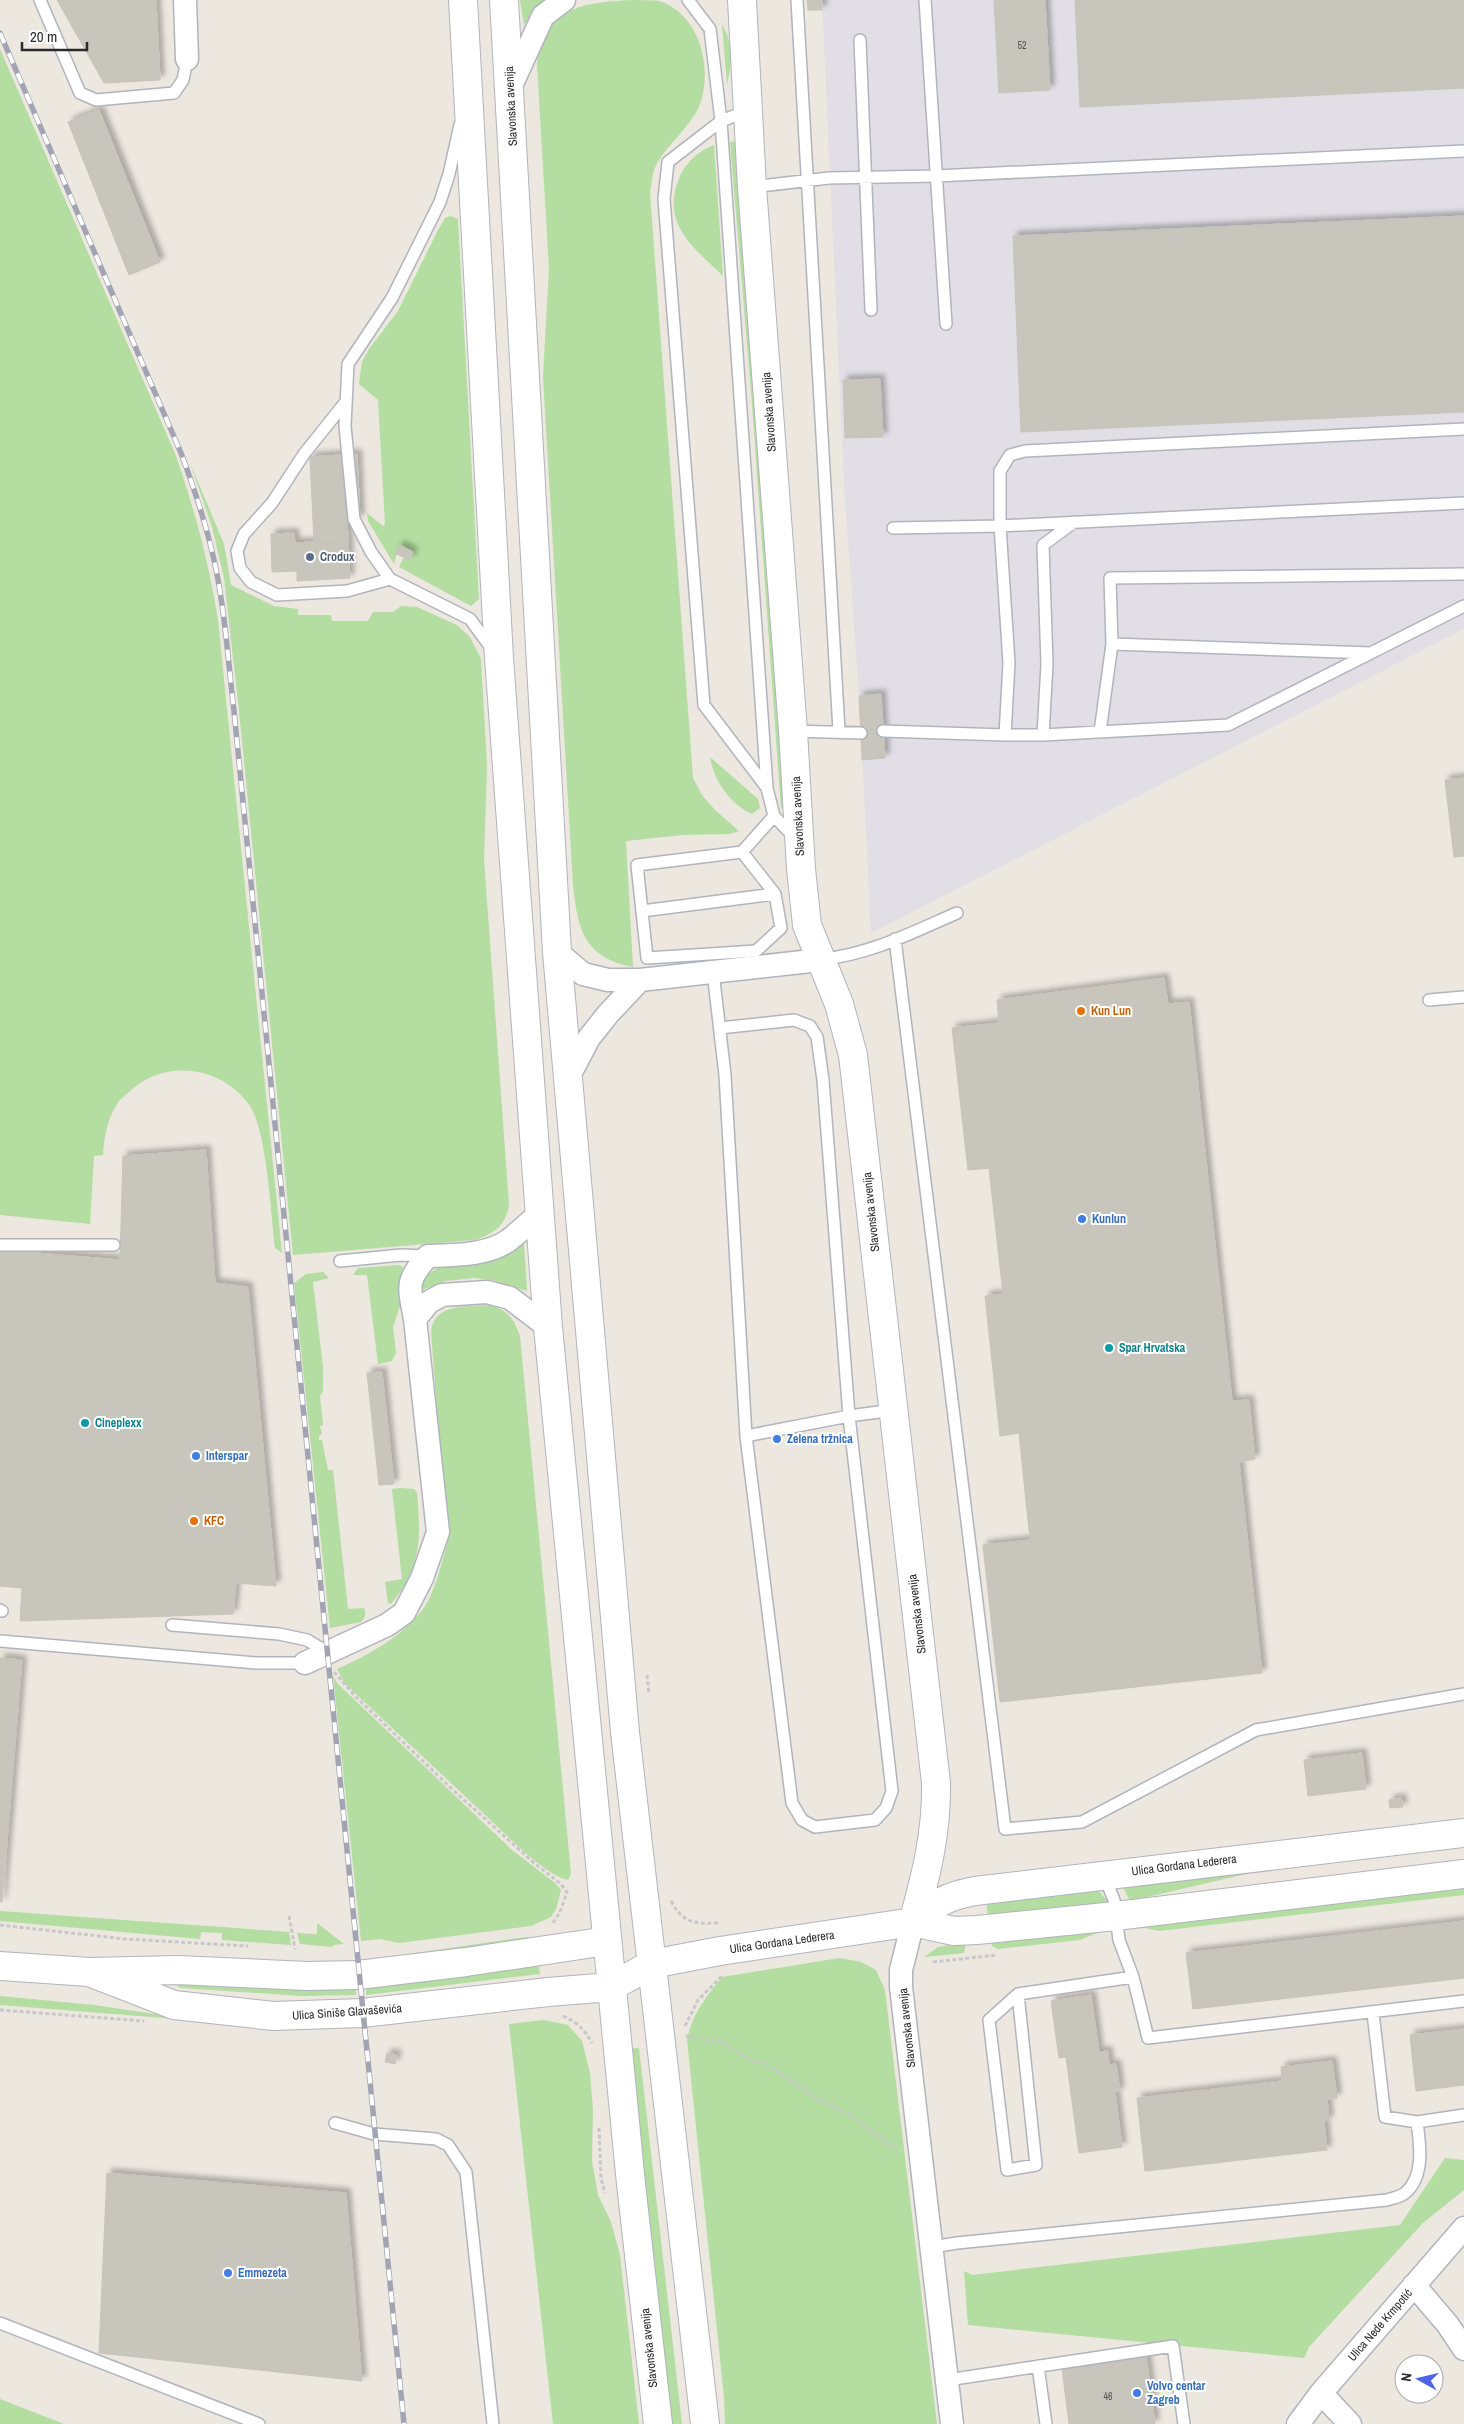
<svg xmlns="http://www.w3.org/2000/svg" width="1464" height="2424" font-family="'Archivo Narrow',sans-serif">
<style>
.industrial{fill:#e1dfe5}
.green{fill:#b3dda1}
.building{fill:#c8c5bd;stroke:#c7c3b9;filter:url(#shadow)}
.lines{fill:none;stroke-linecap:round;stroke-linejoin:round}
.lane-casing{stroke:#b2b4bd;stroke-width:14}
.street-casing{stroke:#b2b4bd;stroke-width:25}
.secondary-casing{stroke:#b2b4bd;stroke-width:30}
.path{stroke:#c8c8c8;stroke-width:3;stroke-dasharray:4 2.5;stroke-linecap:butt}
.lane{stroke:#fff;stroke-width:11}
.street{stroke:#fff;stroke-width:22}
.secondary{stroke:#fff;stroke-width:28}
.rail-casing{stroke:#a2a4b4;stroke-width:5.5}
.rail{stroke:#fff;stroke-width:4;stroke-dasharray:11;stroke-linecap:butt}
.service-dot{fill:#5c6f8a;stroke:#fff;stroke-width:2}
.food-dot{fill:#e8710a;stroke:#fff;stroke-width:2}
.shop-dot{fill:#3f7fe0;stroke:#fff;stroke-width:2}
.culture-dot{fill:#0f9aa8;stroke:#fff;stroke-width:2}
.labels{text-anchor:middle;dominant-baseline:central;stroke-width:4;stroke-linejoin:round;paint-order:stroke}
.number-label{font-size:10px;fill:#525250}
.street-label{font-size:12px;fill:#2b2b2b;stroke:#fff}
.service-label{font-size:12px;font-weight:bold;fill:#4e5e75;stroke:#fff;text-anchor:start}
.food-label{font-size:12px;font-weight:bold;fill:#c56008;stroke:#fff;text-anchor:start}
.shop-label{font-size:12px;font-weight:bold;fill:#366cbe;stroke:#fff;text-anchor:start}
.culture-label{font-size:12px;font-weight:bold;fill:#0d838f;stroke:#fff;text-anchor:start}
</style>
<defs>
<filter id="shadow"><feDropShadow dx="4.5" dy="-4.5" stdDeviation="2.5" flood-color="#0004"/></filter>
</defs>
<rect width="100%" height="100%" fill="#ece7df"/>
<!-- industrial -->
<path class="industrial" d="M822,0h642v629l-593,304 -12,-237 -15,-212z"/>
<!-- green -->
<path class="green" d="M520,0h27l-23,25z
M632,0c8,0 19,0 27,1 41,13 54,67 41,103 -9,24 -37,43 -46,66 -2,7 -3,16 -4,23l43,585 9,17 13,15 24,21 -10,3 -46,1 -57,6 7,126c-50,-10 -55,-38 -60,-82l-30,-508 6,-108 -12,-204c7,-59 45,-62 95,-65z
M722,24c12,21 10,38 5,61z
M0,49l176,407c19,55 33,107 42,164l64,633 -7,-5c-4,-33 -8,-116 -25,-142 -27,-40 -85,-48 -120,-15 -4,4 -10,8 -13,13 -10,16 -13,33 -14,51l-9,1 -4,68 -90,-9z
M736,141l48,663 -3,5 -29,-405 -22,-262z
M714,145l9,131c-31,-30 -63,-53 -43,-100 6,-14 20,-26 34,-31z
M450,216l8,3 21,380 -8,7 -72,-39 5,-10 6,3 3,-8 -14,-6 -5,18 -26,-43 -1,-8 16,13 2,-2 -7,-124 -19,-16 3,-22 7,-13 29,-38 40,-81 7,-12z
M190,463l34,81 7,41 43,21 24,3v6h33l1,6h36l5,-9h20l8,-6 16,1 40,18 13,12 11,22 6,107 -3,93 25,346c-3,20 -15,29 -34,35l-182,15 -54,-544 -15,-133 -12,-51z
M710,757l48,42 2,9 -8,6c-22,-10 -38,-33 -42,-57z
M522,1243l2,1 3,47 -35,-11 -18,-2 -28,3 -27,10 5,-13 13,-10 49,-5 14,-4z
M398,1265l5,2 -4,14 2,22 -8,24 3,26 -4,8 -14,3 -11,-89h-14l5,-7z
M323,1272l6,6 -16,4 10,85v24l-3,5 3,29 -3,1 2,8 -3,2v4h3l6,30h5l15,139 16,-1c3,6 1,9 -3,14l-31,6 -36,-345 12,-9z
M489,1305c18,4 25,14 31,31l51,538 -3,6c-24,-5 -65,-49 -84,-66 -47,-44 -93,-87 -140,-131l-7,-14c31,-13 77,-39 92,-70 8,-17 13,-36 18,-55l-16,-213c4,-28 35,-24 58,-26z
M400,1488l14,1 3,4c4,45 5,74 -26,111l-3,-1 -3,-21 17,-3 -10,-90z
M333,1676l5,8 174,166 43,33 6,7 -5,19 -5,8 -20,9 -132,17 -19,-4 -19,2z
M1289,1864l-159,37 -7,-14z
M1464,1885v10l-305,36 -19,-4z
M1098,1890l9,11 -1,3 -118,14 -2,-18z
M0,1911l289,21 2,13 -69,-5v-7l-21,-1 -1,7 -200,-18z
M317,1923l27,21 -11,1 -1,2 -32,-3 -3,-11 20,1z
M1096,1930l4,2 -20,8 -82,9 -6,-3 -1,-5z
M526,1937l10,3 -149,18 8,-2z
M966,1943l-2,10 -40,4 14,-10z
M840,1958l21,4 15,8 9,20 52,434h-212l-1,-27 -37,-357c5,-26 19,-43 35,-63z
M539,1966l1,8 -174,21v-9z
M177,1983l178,3 1,9 -55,1 -119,-8 -4,-1z
M0,1996l94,9 81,12 2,2 -177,-14z
M544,2020l24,5 14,16 8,32 3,37 -1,51 6,34 13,27 9,33 19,169h-86l-44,-400z
M639,2048l43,376h-10l-44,-375z
M1445,2158l19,2v30l-41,33 -114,124 -5,11 -336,-33 -4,-54 8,4 428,-50z
M0,2399l64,25h-64z"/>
<!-- building -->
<path class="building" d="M57,0h99l4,80 -56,3z
M807,0h15v10h-14z
M994,0h51l5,90 -51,3z
M1075,0h389v88l-384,19z
M99,110l61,152 -31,13 -61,-153z
M1464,216v196l-443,20 -8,-196z
M880,379l3,58 -38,1 -2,-58z
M357,454l3,65h-13l1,21 -34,2 -4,-85z
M294,533l1,10 53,-3 2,38 -53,3v-10l-25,1 -1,-38z
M400,545l13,7 -3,8 -15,-7z
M881,694l4,64 -23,2 -3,-64z
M1464,778v78l-10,1 -9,-77z
M1164,978l4,26 21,-2 43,399 17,-1 6,59 -16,3 23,211 -262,29 -17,-157 47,-5 -11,-107 -19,3 -15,-140 18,-2 -14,-126 -21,2 -16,-142 47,-5 -2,-23z
M206,1150l9,133 33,4 28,299 -40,-3 -3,31 -213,7 2,-33 -22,-2v-336l120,10 3,-104z
M382,1372l12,112 -15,1 -12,-112z
M0,1658l22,2 -20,242h-2z
M1362,1753l4,36 -58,7 -4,-36z
M1401,1798l2,9 -13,1 -1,-8z
M1464,1921v57l-271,31 -7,-56z
M1091,1995l8,57 9,-1 1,14 7,-1 4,27 -5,1 7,55 -43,6 -13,-96 -7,1 -8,-57z
M1464,2029v56l-48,6 -6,-56z
M387,2053l10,2 -2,9 -10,-2z
M1332,2061l5,37 -10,1 2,21 -5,1 3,29 -182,21 -8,-73 145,-17 -1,-14z
M107,2173l239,20 16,188 -263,-28z
M1146,2355l9,69h-86l-7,-56z"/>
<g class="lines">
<!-- lane casing -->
<g class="lane-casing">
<path id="lane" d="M40,0l40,93 16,7 78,-7 9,-13 4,-21
M688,0l22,29 11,92 -53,41 -4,37 40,506 63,83 7,28 21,22
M797,0l42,731
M925,0l21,324
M860,40l11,270
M747,111l-26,10 46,667
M460,125l-11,49 -9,28 -48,96 -44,66 -3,62 9,93 17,33 19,27 80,40 22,30
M752,187l77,-9 107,-2 528,-25
M344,404l-40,50 -32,49 -28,31 -7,17 3,17 11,14 26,13 70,-4 43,-12
M893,528l107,-2 464,-23
M1112,644l258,9
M793,731l68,2
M883,731l122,4 4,-72 -9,-137v-55l10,-16 15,-4 439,-22
M1100,732l12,-88 -2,-66 354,-4
M1005,735h38l185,-10 236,-119
M1043,735l4,-71 -4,-119 31,-23
M742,852l33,42 6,34 -25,23 -109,7 -10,-93 105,-13 32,-36
M642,911l133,-17
M895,939l110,890 77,-7 174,-92 208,-36
M822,959c47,-4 91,-27 135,-46
M713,972l12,103 21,361 46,367 10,17 13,7 60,-7 11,-12 6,-17 -43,-375 -26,-336 -6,-43 -7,-11 -16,-6 -74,8
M1429,1000l35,-3
M0,1245h114
M340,1261l61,-6 27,1
M746,1436l103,-20 45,-6
M0,1610l2,1
M172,1625l107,9 28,6 20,12
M0,1641l257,22h48
M1104,1876l10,24 5,40 14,37 15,61 316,-37
M1018,1994l18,171 -29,5 -18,-150 29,-26 115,-17
M1373,2013l12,104 32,5 47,-7
M335,2123l39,11 62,5 12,6 18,27 27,252
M932,2247l25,-4 430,-43c5,-2 14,-3 18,-7 20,-16 15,-49 12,-71
M0,2323l259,101
M1038,2366l8,58
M947,2380l226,-34 11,78"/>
</g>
<!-- street casing -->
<g class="street-casing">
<path id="street" d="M185,0l2,59
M510,88l33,-72 21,-16
M557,952l26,22 25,6h32l180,-20
M568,1078l21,-40 19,-24 32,-34
M415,1319l14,-17 13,-7 45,-3 23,6 38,29
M305,1663l82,-38 17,-12 18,-35 16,-46 -23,-213c-6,-32 -10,-38 13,-63 25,-1 59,0 81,-16 10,-8 20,-17 30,-26
M913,1922l-12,48v17l51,437
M1414,2285l34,40 16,24
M1321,2393l29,31
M1298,2424l23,-31 143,-165"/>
</g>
<!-- secondary casing -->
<g class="secondary-casing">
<path id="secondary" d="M463,0l36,658 49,669 83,857 27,240
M504,0l53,952 68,780 80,692
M742,0l10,187 41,544 8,138 6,56 32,79 14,51 83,728c1,49 -10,93 -23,139
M913,1922c21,-18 34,-26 62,-31l489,-58
M0,1966l89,6 89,-2 129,6 51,-1 108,-13 141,-21
M89,1972l85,33 100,11 88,-3 186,-21 63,-5 41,-23 68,-13 193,-29 41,9 23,-1 139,-14 348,-42"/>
</g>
<!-- path -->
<path class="path" d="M334,1672l22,25 96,92 81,73 28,22 6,8 -7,20 -7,11
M647,1675l2,19
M671,1901c12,22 23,23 46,22v3
M289,1916l6,33
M0,1925l125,14 123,7
M933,1962l64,-7
M0,2010l144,11
M563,2016c14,6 22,14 29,27
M685,2026l13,-26 24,-24
M686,2036l36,6 32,20 11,1 51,35 32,16 49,36
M599,2128l2,50 4,15"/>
<!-- lane -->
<use href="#lane" class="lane"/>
<!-- street -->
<use href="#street" class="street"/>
<!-- secondary -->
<use href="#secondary" class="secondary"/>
<!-- rail casing -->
<g class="rail-casing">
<path id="rail" d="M0,33l181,420c13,35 25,70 33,107 11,49 14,101 20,151l170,1713"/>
</g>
<!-- rail -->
<use href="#rail" class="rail"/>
</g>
<!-- markers -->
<circle class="service-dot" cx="310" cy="557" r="5"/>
<g class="food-dot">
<circle cx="1081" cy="1011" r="5"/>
<circle cx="194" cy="1521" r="5"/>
</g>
<g class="shop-dot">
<circle cx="1082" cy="1219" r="5"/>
<circle cx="777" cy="1439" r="5"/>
<circle cx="196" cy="1456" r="5"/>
<circle cx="228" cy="2273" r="5"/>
<circle cx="1137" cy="2393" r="5"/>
</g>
<g class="culture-dot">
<circle cx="1109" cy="1348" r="5"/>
<circle cx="85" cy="1423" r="5"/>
</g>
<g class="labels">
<!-- number labels -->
<g class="number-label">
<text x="1022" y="45">52</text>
<text x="1108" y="2396">46</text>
</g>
<!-- street labels -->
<g class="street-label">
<text transform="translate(511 106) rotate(-93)">Slavonska avenija</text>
<text transform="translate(769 412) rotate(-94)">Slavonska avenija</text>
<text transform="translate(798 816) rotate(-93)">Slavonska avenija</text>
<text transform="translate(871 1212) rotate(-96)">Slavonska avenija</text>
<text transform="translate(917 1614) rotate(-97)">Slavonska avenija</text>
<text transform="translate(1184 1865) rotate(-7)">Ulica Gordana Lederera</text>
<text transform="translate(782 1942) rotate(-8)">Ulica Gordana Lederera</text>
<text transform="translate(347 2012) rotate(-4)">Ulica Siniše Glavaševića</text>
<text transform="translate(907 2028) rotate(-96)">Slavonska avenija</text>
<text transform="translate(1380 2325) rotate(-49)">Ulica Nede Krmpotić</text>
<text transform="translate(649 2348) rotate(-96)">Slavonska avenija</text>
</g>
<!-- service labels -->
<g class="service-label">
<text x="320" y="557">Crodux</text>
</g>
<!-- food labels -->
<g class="food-label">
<text x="1091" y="1011">Kun Lun</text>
<text x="204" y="1521">KFC</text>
</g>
<!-- shop labels -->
<g class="shop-label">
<text x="1092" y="1219">Kunlun</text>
<text x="787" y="1439">Zelena tržnica</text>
<text x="206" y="1456">Interspar</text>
<text x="238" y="2273">Emmezeta</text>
<text x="1147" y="2386">Volvo centar<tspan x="1147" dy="14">Zagreb</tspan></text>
</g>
<!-- culture labels -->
<g class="culture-label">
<text x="1119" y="1348">Spar Hrvatska</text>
<text x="95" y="1423">Cineplexx</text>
</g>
</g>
<!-- north arrow -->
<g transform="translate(1419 2379) rotate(278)"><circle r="24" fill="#ffffff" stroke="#aaaaaa"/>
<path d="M0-4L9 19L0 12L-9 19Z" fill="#4e64e9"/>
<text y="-8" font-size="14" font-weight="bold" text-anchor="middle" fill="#2b2b2b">N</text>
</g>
<!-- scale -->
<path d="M22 42v8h65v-8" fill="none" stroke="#2b2b2b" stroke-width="2.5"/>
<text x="30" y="42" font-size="15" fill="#2b2b2b" stroke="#ffffff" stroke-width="4" paint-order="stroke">20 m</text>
</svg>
